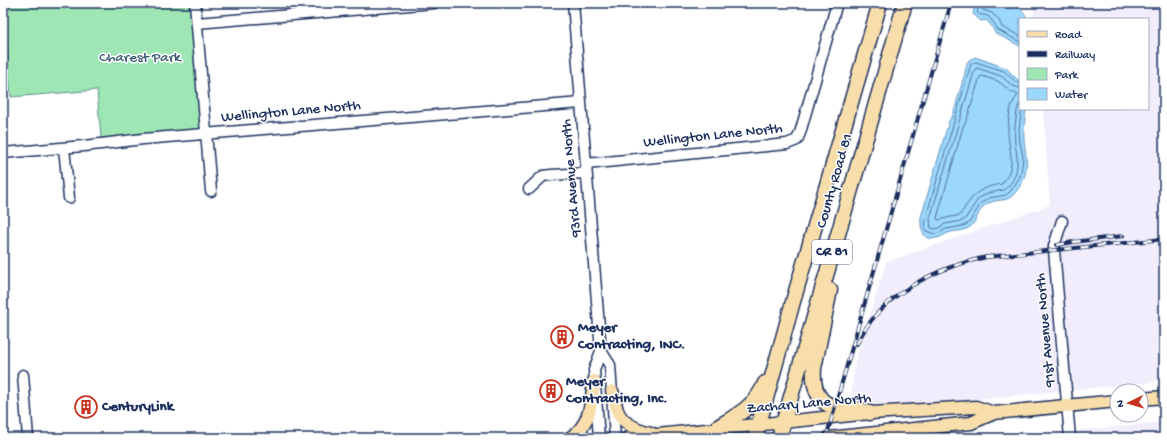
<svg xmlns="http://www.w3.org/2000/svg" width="1167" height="441" font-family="'Gochi Hand',sans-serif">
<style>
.built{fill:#f1edfc}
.green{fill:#9ee7b5;stroke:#5c8b8a}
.water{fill:#9cd7fc;stroke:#6894bd}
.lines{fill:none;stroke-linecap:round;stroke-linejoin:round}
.shore{stroke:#4f729d;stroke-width:1}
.minor-casing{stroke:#1b2f5e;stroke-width:13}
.major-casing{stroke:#1b2f5e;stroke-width:15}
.highway-casing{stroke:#1b2f5e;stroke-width:17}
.minor{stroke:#fff;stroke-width:10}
.major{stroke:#f8deab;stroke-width:12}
.highway{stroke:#f8deab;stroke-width:14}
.rail-casing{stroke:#1b2f5e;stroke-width:4}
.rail{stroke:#fff;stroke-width:2.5;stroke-dasharray:8;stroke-linecap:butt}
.labels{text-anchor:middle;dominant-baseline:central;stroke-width:3;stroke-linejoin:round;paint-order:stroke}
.shield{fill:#fff;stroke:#5f6d8e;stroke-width:1}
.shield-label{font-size:14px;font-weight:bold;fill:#1b2f5e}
.park-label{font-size:15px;fill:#3c5d74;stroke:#fff}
.street-label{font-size:15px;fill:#1b2f5e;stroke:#fff}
.poi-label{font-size:15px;font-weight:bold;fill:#1b2f5e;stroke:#fff;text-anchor:start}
</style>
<rect width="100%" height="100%" fill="#fff"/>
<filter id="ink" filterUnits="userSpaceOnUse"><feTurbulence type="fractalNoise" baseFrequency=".025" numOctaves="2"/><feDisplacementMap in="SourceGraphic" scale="8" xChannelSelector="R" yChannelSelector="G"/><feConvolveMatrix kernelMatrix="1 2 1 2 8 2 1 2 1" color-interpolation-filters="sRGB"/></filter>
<g filter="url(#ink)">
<!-- built -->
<path class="built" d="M1033,3h131v378l-206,20 -108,4 5,-42 31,-101 164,-57 -7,-96h105v-90h-114z
M1164,422v16h-161z"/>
<!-- green -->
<path class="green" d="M3,3h188l10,127 -100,8 -4,-48 -86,7z"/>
<!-- water -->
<path class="water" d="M975,3h28l5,6c9,-7 16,1 19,10h-7v27l-25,-13 -4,-8 -5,-5 -5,1 -8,-7z
M975,57l31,11 14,14v27h6c-1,10 -3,20 -2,30 1,14 5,25 0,39 -3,7 -10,19 -17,21 -8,2 -16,1 -23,7 -6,5 -7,15 -13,20 -6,6 -15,4 -23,7 -3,1 -5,3 -8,4 -17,6 -20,-7 -19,-20l28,-96 4,-6 12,-42 2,-10 2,-3z"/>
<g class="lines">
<!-- shore -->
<path class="shore" d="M978,3c-1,15 -2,10 10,13l6,7 4,7 22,12
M983,3v7l9,3 7,7 3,7 18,9
M982,76l16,5 12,10 8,4c-2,3 -4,5 -5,8 -4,7 -4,17 -5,24 -1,24 11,35 -6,57 -25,4 -29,11 -42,31l-22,5 -1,-2 26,-91 4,-8 13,-42z
M1020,83l-4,-1 -12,-11 -28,-9 -5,2 -45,153 -1,12 1,2 9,3 4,-1 7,-4 17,-3 6,-3 12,-20 8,-5 17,-3 4,-3 10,-15 2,-10 1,-10 -3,-15 -1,-13 3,-20
M1020,88l-7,-2 -12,-10 -24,-8 -2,1 -45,149 1,10 6,1 8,-5 17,-3 3,-2 13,-20 10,-6 16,-3c16,-13 14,-29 11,-47 -1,-8 0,-17 1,-25 1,-6 1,-11 4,-15"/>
<!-- minor casing -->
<g class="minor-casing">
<path id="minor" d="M195,3l16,188
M573,3l28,348 -7,19 5,68
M197,23l237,-20
M64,148l5,50
M3,153l81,-7 59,-7 438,-36
M586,164l201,-20 10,-4 3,-7 37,-130
M529,189l14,-13 8,-1 35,-2
M1062,221l-8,25v4l16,188
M601,351l9,14 5,73
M23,375l5,63"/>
</g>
<!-- major casing -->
<g class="major-casing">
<path id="major" d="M612,391c3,6 3,13 5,19 5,14 21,20 34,23
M1141,399l23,-2
M570,438c21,-13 21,-35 24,-57
M628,438l242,-25 106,-6 18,6
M829,438l142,-15 23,-10 123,-12"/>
</g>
<!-- highway casing -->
<g class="highway-casing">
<path id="highway" d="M830,290l-16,78c-1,15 2,34 19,38 7,2 15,1 22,2 5,1 10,4 15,5
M716,428c20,-12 40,-22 49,-45
M755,438l39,-140 86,-295
M779,438l126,-435"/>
</g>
<!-- minor -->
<use href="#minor" class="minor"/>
<!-- major -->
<use href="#major" class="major"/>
<!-- highway -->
<use href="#highway" class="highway"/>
<!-- rail casing -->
<g class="rail-casing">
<path id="rail" d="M1057,245l16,-3 50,-6
M857,344c22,-49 80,-77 130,-87l177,-18
M826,438l125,-435"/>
</g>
<!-- rail -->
<use href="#rail" class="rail"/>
</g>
</g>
<!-- icons -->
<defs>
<g id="building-ring" transform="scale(1.15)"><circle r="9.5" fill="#fff" stroke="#c8321e" stroke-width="1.5"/><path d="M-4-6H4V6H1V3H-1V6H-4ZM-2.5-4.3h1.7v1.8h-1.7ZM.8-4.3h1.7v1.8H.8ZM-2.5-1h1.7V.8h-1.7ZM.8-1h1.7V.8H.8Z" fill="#c8321e"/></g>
</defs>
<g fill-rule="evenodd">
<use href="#building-ring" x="562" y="337"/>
<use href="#building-ring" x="551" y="391"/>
<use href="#building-ring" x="86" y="407"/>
</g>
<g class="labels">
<!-- shield labels -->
<rect class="shield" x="812" y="240" width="40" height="24" rx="3"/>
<g class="shield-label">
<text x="832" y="252">CR 81</text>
</g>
<!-- park labels -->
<g class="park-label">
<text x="140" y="58">Charest Park</text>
</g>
<!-- street labels -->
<g class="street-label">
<text transform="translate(291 112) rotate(-5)">Wellington Lane North</text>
<text transform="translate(713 136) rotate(-6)">Wellington Lane North</text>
<text transform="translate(572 178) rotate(-95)">93rd Avenue North</text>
<text transform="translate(835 181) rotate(-74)">County Road 81</text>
<text transform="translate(1046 330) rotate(-95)">91st Avenue North</text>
<text transform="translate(809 404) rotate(-5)">Zachary Lane North</text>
</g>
<!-- poi labels -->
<g class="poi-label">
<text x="578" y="328">Meyer<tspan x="578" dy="17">Contracting, INC.</tspan></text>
<text x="566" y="382">Meyer<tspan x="566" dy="17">Contracting, Inc.</tspan></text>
<text x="102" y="407">CenturyLink</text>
</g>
</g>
<!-- margin -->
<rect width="1167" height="441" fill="none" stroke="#fff" stroke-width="16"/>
<rect x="8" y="8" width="1151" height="425" fill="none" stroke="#1b2f5e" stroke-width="1.5" filter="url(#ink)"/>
<!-- legend -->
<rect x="1019" y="18" width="130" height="92" fill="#ffffff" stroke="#a4acbf"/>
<rect x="1027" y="31" width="20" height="6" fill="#f8deab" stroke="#a4acbf"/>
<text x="1055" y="38" font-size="12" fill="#1b2f5e">Road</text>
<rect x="1027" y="51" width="20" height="6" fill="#1b2f5e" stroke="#a4acbf"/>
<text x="1055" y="58" font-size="12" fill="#1b2f5e">Railway</text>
<rect x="1027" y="68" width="20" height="12" fill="#9ee7b5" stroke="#a4acbf"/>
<text x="1055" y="78" font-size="12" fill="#1b2f5e">Park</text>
<rect x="1027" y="88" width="20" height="12" fill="#9cd7fc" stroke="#a4acbf"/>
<text x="1055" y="98" font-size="12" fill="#1b2f5e">Water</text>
<!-- north arrow -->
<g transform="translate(1129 403) rotate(265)"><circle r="19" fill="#ffffff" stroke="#a4acbf"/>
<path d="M0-3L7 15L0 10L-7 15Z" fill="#c8321e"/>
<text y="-6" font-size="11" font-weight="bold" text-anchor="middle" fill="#1b2f5e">N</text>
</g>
</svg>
